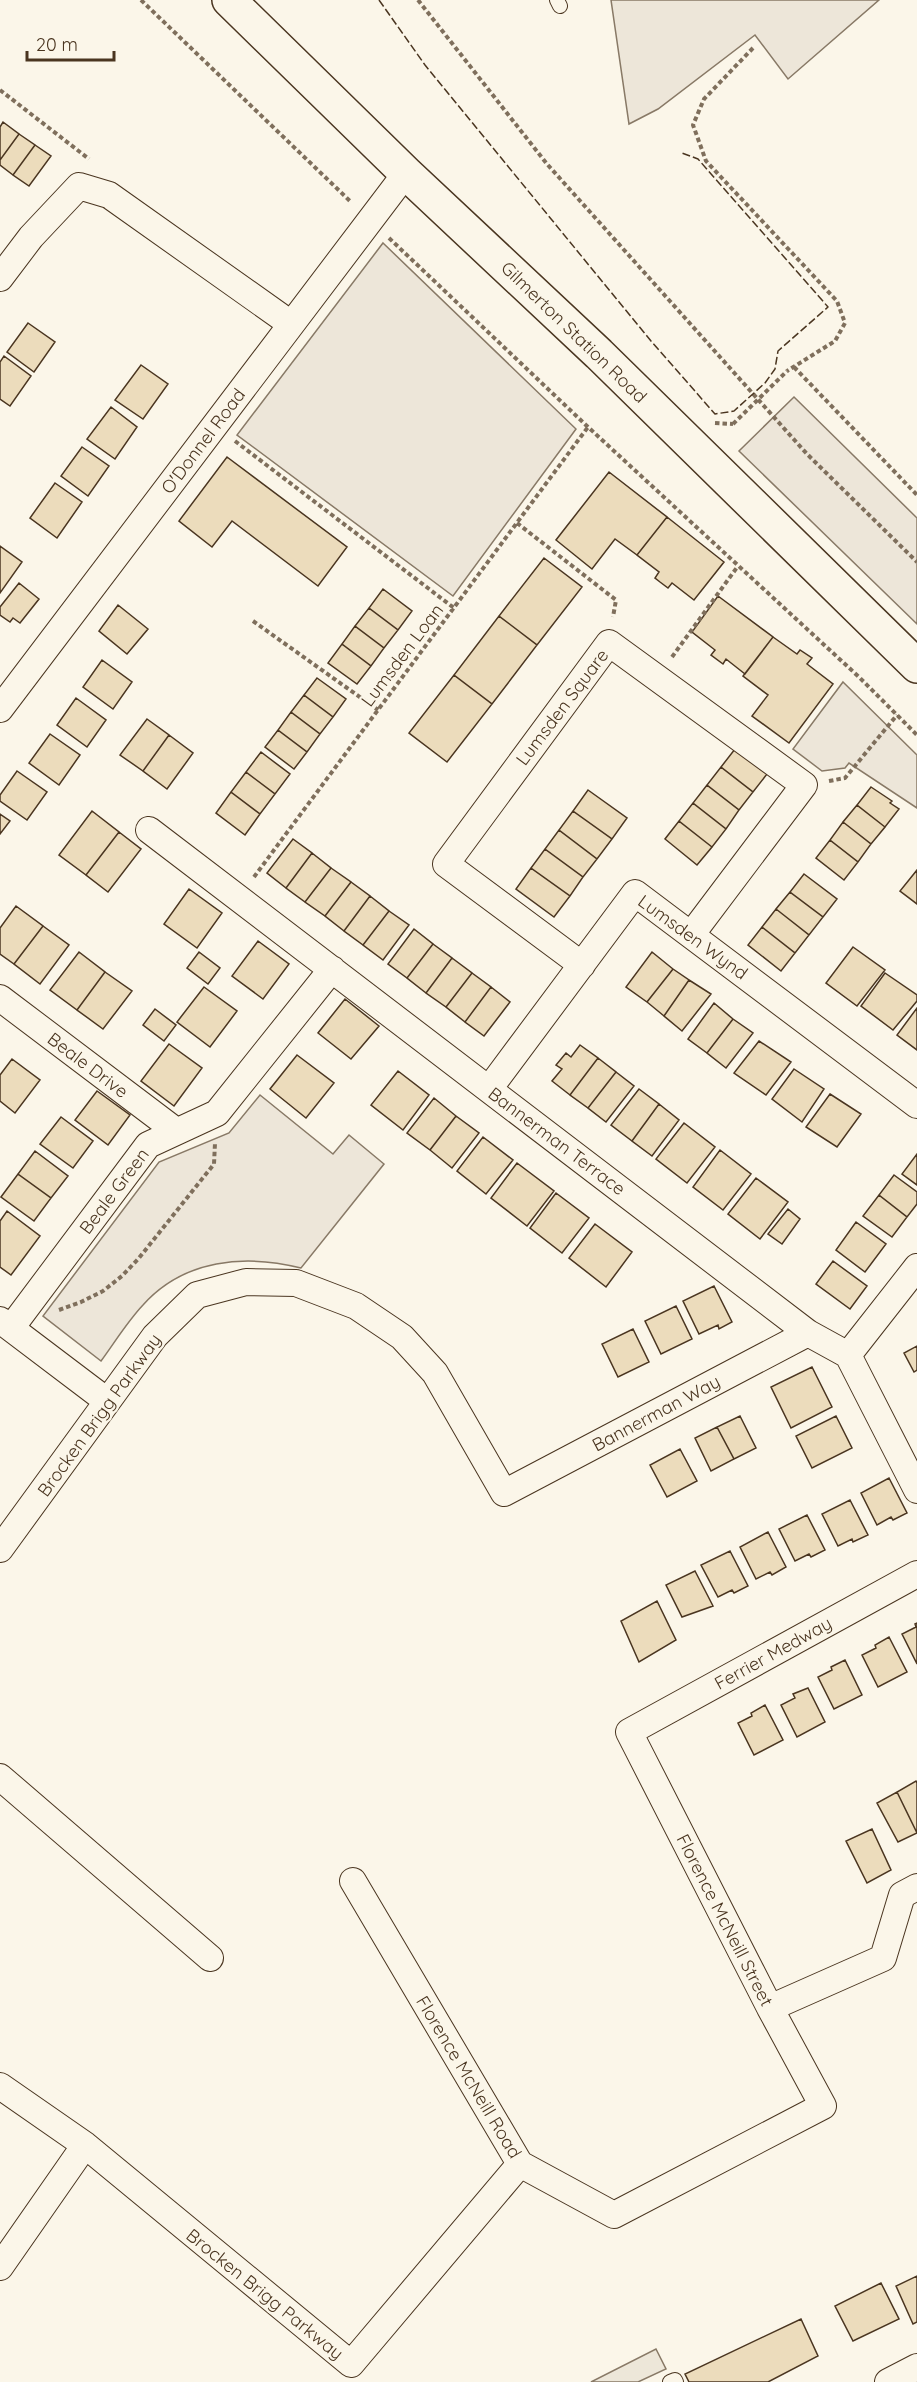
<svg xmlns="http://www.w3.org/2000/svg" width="917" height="2382" font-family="Quicksand,sans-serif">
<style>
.green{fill:#ede6d9;stroke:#887966;stroke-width:1.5}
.parking{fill:#ede7d9;stroke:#887966;stroke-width:1.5}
.building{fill:#ecdcbc;stroke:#4a3520;stroke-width:1.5}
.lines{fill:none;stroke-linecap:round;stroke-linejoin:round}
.lane-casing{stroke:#4a3520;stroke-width:16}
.street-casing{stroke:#4a3520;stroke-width:28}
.secondary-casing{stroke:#4a3520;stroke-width:36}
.path{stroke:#7f6f5c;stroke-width:4;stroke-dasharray:4.5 3;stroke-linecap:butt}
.lane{stroke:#fbf6e9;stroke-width:14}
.street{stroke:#fbf6e9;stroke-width:26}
.secondary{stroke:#fbf6e9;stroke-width:33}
.path-bridge{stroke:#7f6f5c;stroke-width:4;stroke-dasharray:4.5 3;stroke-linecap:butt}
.fence{stroke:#4a3520;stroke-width:1.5;stroke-dasharray:8 3;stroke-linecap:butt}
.labels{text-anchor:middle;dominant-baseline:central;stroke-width:4.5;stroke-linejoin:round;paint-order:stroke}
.street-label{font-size:18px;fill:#4a3520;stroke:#fbf6e9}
</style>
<rect width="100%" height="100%" fill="#fbf6e9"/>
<!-- green -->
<path class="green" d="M611,0h268l-91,79 -33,-44 -97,74 -29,15z
M383,243l193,186 -123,167 -216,-161z
M794,397l123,121v106l-178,-173z
M843,682l74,73v53l-68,-45 -4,5 -23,3 -29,-22z
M260,1095l73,59 16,-19 35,29 -83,104c-56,-14 -117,-9 -158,37 -16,17 -28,37 -42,56l-58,-45 116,-154 70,-29z"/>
<!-- parking -->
<path class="parking" d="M656,2349l10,20 -28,13h-47z"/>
<!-- building -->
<path class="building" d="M3,122l16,12 -19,26v-33z
M19,134l16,11 -22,30 -13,-10v-5z
M35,145l16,11 -22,30 -16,-11z
M28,323l27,19 -21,30 -27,-20z
M4,356l27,20 -21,30 -10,-7v-37z
M141,365l27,19 -25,35 -28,-19z
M111,407l26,20 -22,32 -28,-20z
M82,447l27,19 -21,30 -27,-20z
M227,457l120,90 -29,39 -86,-65 -20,26 -33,-26z
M609,472l58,45 -30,38 -22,-16 -23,30 -36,-29z
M55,483l27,19 -25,36 -27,-20z
M667,517l57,45 -30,38 -22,-17 -4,5 -8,-6 -5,-4 4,-6 -22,-17z
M0,546l22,16 -22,31z
M544,558l38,29 -45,58 -38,-29z
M19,583l20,16 -19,24 -7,-5 -3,4 -10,-7v-8z
M383,589l29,22 -14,19 -29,-22z
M718,596l55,41 -28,37 -19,-15 -3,5 -12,-9 4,-5 -23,-18z
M118,605l30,24 -21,25 -28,-23z
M369,608l29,22 -14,18 -29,-22z
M499,616l38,29 -45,59 -38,-29z
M355,626l29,22 -13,18 -29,-22z
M773,637l24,17 3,-4 12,8 -5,6 26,20 -44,59 -37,-27 16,-21 -25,-19z
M342,644l29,22 -14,18 -29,-21z
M102,660l30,22 -19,27 -30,-22z
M454,675l38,29 -45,58 -38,-29z
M317,678l29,21 -13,18 -29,-22z
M304,695l29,22 -13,17 -29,-22z
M76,698l30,22 -19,27 -30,-22z
M291,712l29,22 -13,18 -29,-22z
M147,719l22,16 -26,36 -23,-16z
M278,730l29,22 -13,17 -29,-22z
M50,734l30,21 -21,30 -30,-22z
M169,735l24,18 -26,36 -24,-18z
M735,749l32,25 -14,18 -32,-25z
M261,752l29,22 -15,20 -29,-22z
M721,767l32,25 -14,18 -32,-25z
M17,771l30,21 -20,28 -27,-19v-6z
M246,772l29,22 -15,20 -29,-22z
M707,785l32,25 -13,19 -33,-26z
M871,787l21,14 -2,2 9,6 -14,18 -28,-22z
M588,790l39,28 -15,21 -39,-28z
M231,792l29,22 -15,21 -29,-22z
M693,803l33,26 -14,18 -33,-26z
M857,805l28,22 -14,17 -28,-22z
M92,811l27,21 -33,43 -27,-20z
M573,811l39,28 -15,20 -38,-29z
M0,814l10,7 -10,13z
M679,821l33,26 -15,18 -32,-26z
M843,822l28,22 -13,18 -28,-22z
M559,830l38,29 -14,18 -38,-28z
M119,832l22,17 -33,43 -22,-17z
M293,839l19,14 -26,35 -19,-15z
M830,840l28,22 -14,18 -28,-22z
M545,849l38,28 -13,19 -39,-28z
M312,853l19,15 -26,34 -19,-14z
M331,868l20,14 -26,34 -20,-14z
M531,868l39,28 -16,21 -38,-28z
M917,870v34l-17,-13z
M804,874l33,25 -14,18 -33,-25z
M351,882l19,14 -26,35 -19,-15z
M189,889l33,24 -25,35 -33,-24z
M790,892l33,25 -14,18 -33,-26z
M370,896l19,15 -26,34 -19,-14z
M16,906l27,20 -29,38 -14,-10v-26z
M776,909l33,26 -14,18 -33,-26z
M389,911l20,14 -26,35 -20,-15z
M43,926l26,19 -29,39 -26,-20z
M762,927l33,26 -14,18 -33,-26z
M414,929l19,15 -26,34 -19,-14z
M258,941l31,23 -26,35 -31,-23z
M433,944l19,14 -26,35 -19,-15z
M853,947l32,23 -28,36 -31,-23z
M79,952l26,20 -28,38 -27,-20z
M199,952l21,16 -12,16 -21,-16z
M652,952l21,17 -26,33 -21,-15z
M452,958l20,15 -26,34 -20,-14z
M673,969l16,11 -25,36 -17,-14z
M105,972l27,19 -29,38 -26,-19z
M472,973l19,14 -26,35 -19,-15z
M885,973l32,22v6l-24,29 -32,-24z
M689,980l22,14 -29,37 -18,-15z
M204,987l33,24 -27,36 -33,-25z
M491,987l19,15 -26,34 -19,-14z
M345,999l34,27 -28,33 -33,-26z
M714,1003l19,16 -26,34 -19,-14z
M917,1008v42l-20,-15z
M155,1009l21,16 -12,16 -21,-16z
M733,1019l20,14 -27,35 -19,-15z
M759,1041l32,21 -25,33 -32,-22z
M169,1044l33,24 -28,38 -33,-25z
M580,1045l18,13 -28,37 -18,-14 10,-12 -6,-4 10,-12 5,4z
M297,1055l37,28 -28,35 -36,-29z
M598,1058l18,14 -28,36 -18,-13z
M12,1059l28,21 -25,33 -15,-12v-26z
M794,1069l30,20 -22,33 -30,-23z
M398,1071l31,24 -26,35 -32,-25z
M616,1072l18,14 -28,36 -18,-14z
M639,1089l20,15 -27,37 -21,-16z
M97,1091l33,24 -22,30 -33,-25z
M830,1094l31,20 -24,33 -31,-20z
M434,1098l22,18 -26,34 -23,-17z
M659,1104l20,16 -27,36 -20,-15z
M456,1116l23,17 -27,35 -22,-18z
M61,1117l32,24 -20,27 -33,-24z
M684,1123l31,24 -28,36 -31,-24z
M483,1137l30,23 -27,34 -29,-23z
M720,1150l31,24 -28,36 -30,-23z
M35,1151l33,25 -17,22 -33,-24z
M917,1154v31l-15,-11z
M517,1163l37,28 -27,35 -36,-28z
M18,1174l33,24 -17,23 -33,-24z
M894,1175l23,17v12l-10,13 -28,-22z
M756,1178l32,24 -28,37 -32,-25z
M556,1193l33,25 -27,35 -32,-25z
M879,1195l28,22 -15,20 -29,-21z
M788,1209l12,10 -18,25 -14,-10z
M7,1211l33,25 -29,39 -11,-8v-46z
M856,1222l30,22 -21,28 -29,-22z
M595,1224l37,28 -26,35 -37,-29z
M833,1261l34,25 -17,23 -34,-25z
M714,1286l18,36 -13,7 -1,-4 -19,9 -16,-33z
M676,1306l16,33 -31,15 -16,-33z
M633,1329l16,33 -31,15 -16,-33z
M917,1346v24l-3,2 -10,-19z
M812,1367l20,40 -41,21 -20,-41z
M740,1416l16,32 -22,11 -17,-32z
M836,1416l16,32 -40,20 -16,-32z
M717,1427l17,32 -23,12 -16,-33z
M680,1449l17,32 -30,16 -17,-32z
M889,1478l18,35 -14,7 -2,-3 -14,8 -16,-32z
M850,1500l18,35 -15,7 -1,-3 -14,7 -16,-32z
M807,1515l18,35 -14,7 -2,-3 -14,7 -16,-32z
M768,1532l18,35 -14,8 -2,-3 -14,7 -16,-32z
M730,1551l18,35 -14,7 -2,-3 -14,7 -17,-32z
M695,1571l18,35 -31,11 -16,-32z
M657,1601l19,39 -37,22 -18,-41z
M917,1623v41l-15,-30 14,-7 -1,-3z
M889,1637l18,35 -29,15 -16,-32 14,-7 -1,-3z
M845,1660l17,35 -28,14 -16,-32 14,-7 -1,-3z
M808,1688l17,34 -28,15 -16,-32 14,-7 -2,-4z
M765,1705l18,35 -29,15 -16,-32 14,-7 -1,-3z
M916,1781l1,2v50l-20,-41z
M897,1792l20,41 -19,9 -21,-39z
M872,1829l19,41 -24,13 -21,-42z
M917,2276v46l-4,2 -17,-38z
M881,2283l18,36 -46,22 -18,-35z
M801,2319l17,37 -50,26h-79l-4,-8z"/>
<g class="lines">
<!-- lane casing -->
<g class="lane-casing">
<path id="lane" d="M557,0l3,6
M670,2382l5,-2 1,2"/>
</g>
<!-- street casing -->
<g class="street-casing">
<path id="street" d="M0,278l31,-41 48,-51 30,9 182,129
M0,709l406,-536
M149,830l659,503 40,22 69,135
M582,965l-136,-101 163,-221 195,142 -113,150
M0,998l176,133
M489,1089l146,-196 282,212
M0,1320l107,81
M11,1328l137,-183 69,-32 115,-144
M848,1355l69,-88
M0,1549l155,-213 42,-41 49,-13 50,1 60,23 46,31 33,36 69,120 304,-160
M0,1777l210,181
M353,1881l167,283 94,51 209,-109 -53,-98 -141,-276 288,-158
M770,2008l113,-50 19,-63 15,-8
M0,2086l85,59 266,219 169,-200
M0,2267l85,-122
M888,2382l29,-15"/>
</g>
<!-- secondary casing -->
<g class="secondary-casing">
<path id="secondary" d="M229,0l177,173 193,181 318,312"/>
</g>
<!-- path -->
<path class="path" d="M141,0l210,202
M418,0l129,164 260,290 110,108
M753,48l-49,51 -11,26 13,36 131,140 8,22 -10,18 -48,30
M0,90l89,69
M389,238l199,189 271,250 58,58
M794,367l123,128
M715,423l18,1
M235,441l219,167
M517,523l99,77 -3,17
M253,621l125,89
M672,657l66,-91
M829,781l16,-3 52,-63
M254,877l334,-450
M59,1310l22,-8 22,-11 19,-15 17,-18 75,-94 1,-21"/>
<!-- lane -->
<use href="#lane" class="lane"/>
<!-- street -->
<use href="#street" class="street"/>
<!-- secondary -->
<use href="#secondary" class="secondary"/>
<!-- path-bridge -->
<path class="path-bridge" d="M733,424l54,-53"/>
<!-- fence -->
<path class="fence" d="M379,0l46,65 226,276 64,73 19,-3 31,-28 10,-14 3,-18 50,-44 -130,-148 -16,-6"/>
</g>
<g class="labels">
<!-- street labels -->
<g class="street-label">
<text transform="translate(574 332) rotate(44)">Gilmerton Station Road</text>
<text transform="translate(203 441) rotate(-53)">O'Donnel Road</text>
<text transform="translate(402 655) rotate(-53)">Lumsden Loan</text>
<text transform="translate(562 707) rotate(-53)">Lumsden Square</text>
<text transform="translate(693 937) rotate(36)">Lumsden Wynd</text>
<text transform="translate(88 1065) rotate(37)">Beale Drive</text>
<text transform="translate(557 1141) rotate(37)">Bannerman Terrace</text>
<text transform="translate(114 1191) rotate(-53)">Beale Green</text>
<text transform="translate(656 1413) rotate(-28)">Bannerman Way</text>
<text transform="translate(99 1415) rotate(-54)">Brocken Brigg Parkway</text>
<text transform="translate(773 1653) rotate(-29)">Ferrier Medway</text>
<text transform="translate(725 1920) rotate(63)">Florence McNeill Street</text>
<text transform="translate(469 2077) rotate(59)">Florence McNeill Road</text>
<text transform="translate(265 2294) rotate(39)">Brocken Brigg Parkway</text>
</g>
</g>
<!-- scale -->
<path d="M27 51v9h87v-9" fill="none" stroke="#4a3520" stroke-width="3"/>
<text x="36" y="51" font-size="18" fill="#4a3520" stroke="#fbf6e9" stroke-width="4.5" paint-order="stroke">20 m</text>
</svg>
